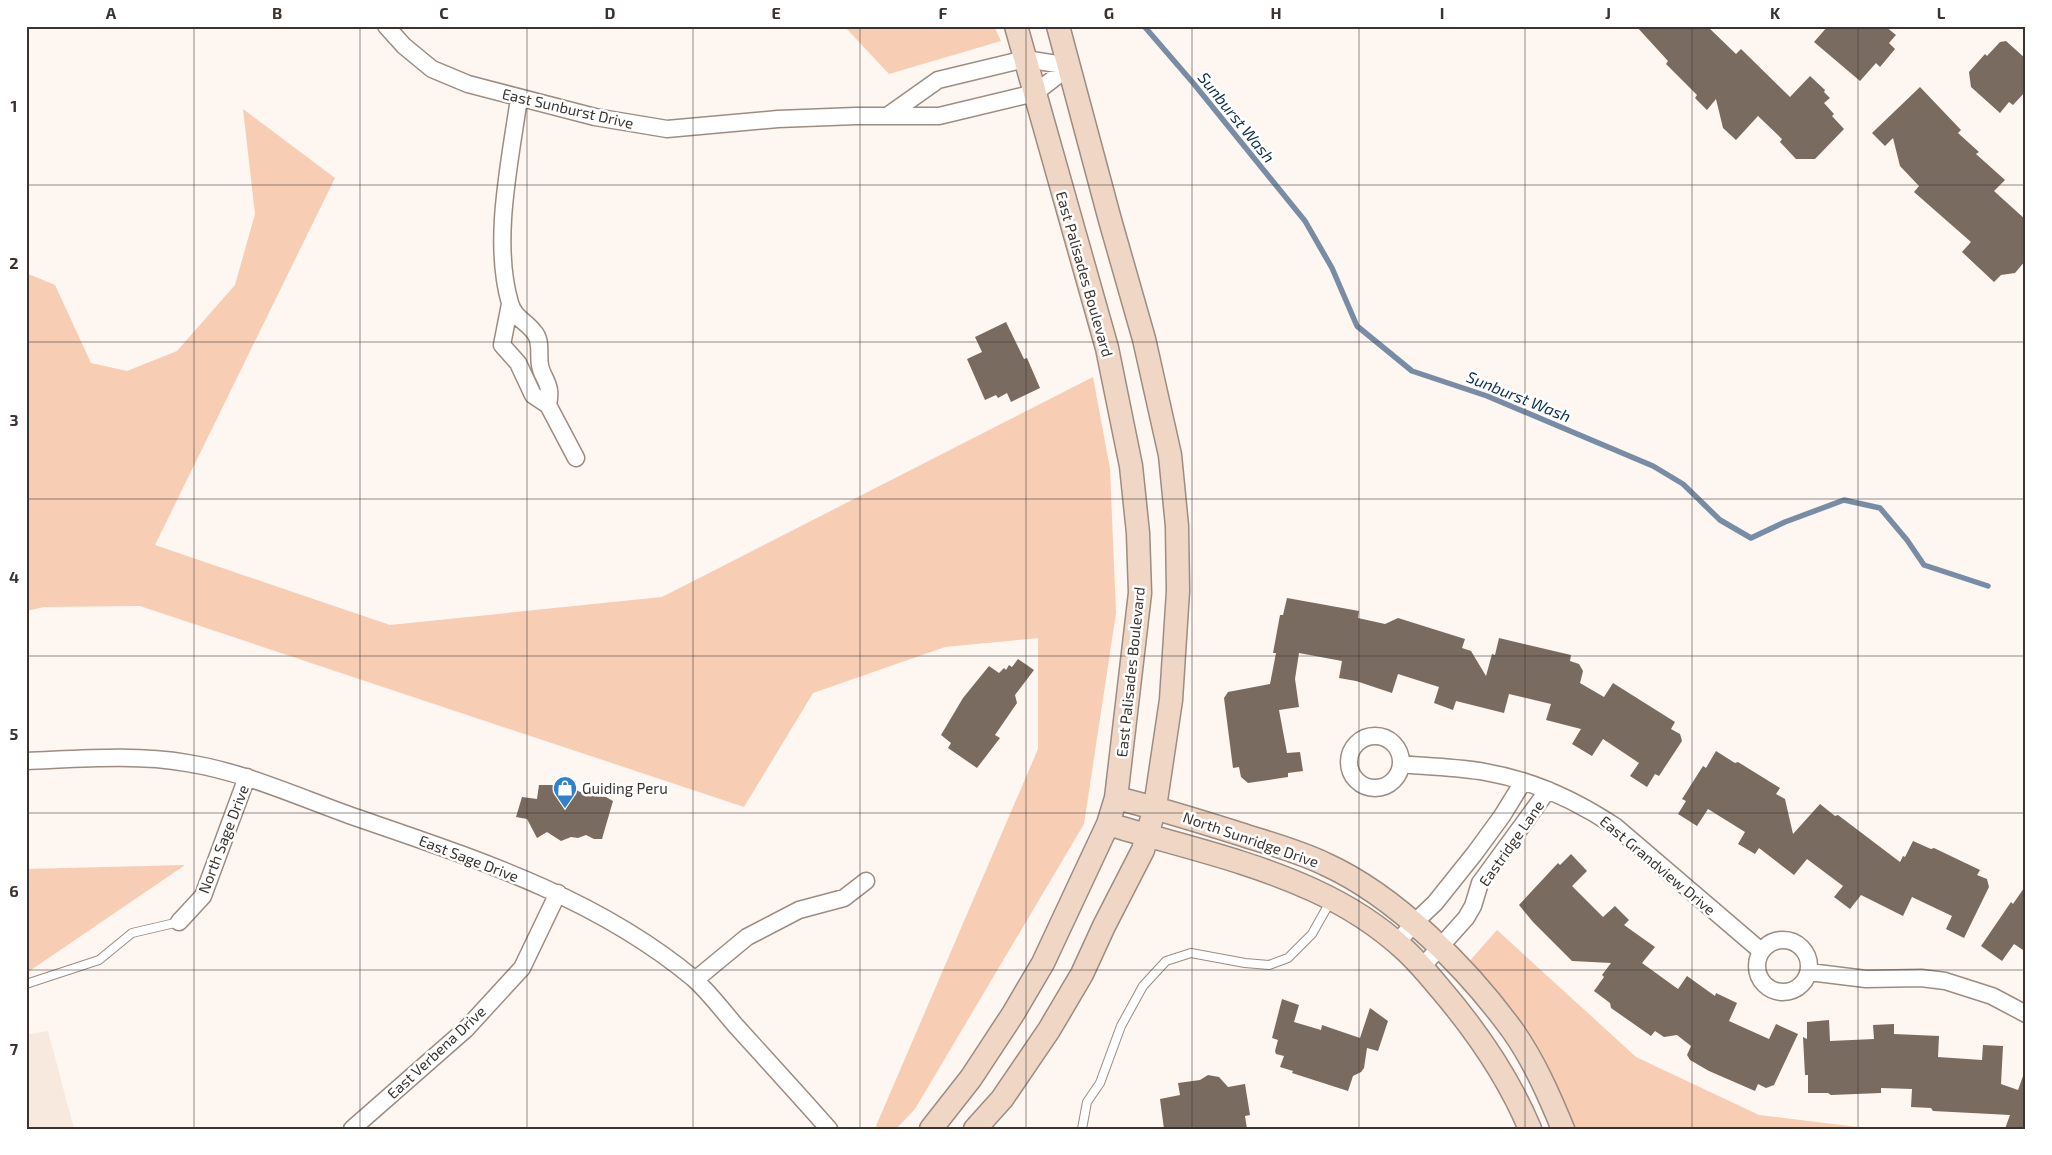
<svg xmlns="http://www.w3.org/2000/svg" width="2052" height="1155" font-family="'Exo 2',sans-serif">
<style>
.built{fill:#f8e9df}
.green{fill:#f7cdb3}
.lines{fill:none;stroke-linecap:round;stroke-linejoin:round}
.stream{stroke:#788da5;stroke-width:5.5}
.building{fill:#7a6b61}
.lane-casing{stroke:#9c8c82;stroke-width:10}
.street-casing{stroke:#9c8c82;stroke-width:19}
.secondary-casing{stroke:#9c8c82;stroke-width:25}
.lane{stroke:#fff;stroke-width:8}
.street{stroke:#fff;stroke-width:16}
.secondary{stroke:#f0d7c5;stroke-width:22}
.grid{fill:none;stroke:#3a332f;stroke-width:1;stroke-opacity:0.55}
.labels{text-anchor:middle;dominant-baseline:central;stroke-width:5;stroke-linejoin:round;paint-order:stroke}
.street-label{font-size:15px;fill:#3a332f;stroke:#fff}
.poi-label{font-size:15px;fill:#3a332f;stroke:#fff;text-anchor:start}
.water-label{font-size:16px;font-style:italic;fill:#0a2e51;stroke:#fff}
.neatline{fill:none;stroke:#3a332f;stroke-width:2}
.grid-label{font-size:16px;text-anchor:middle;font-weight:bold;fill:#3a332f}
</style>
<rect width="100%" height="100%" fill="#fdf6f1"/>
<!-- built -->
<path class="built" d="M48,1031l26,98h-48v-94z"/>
<!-- green -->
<path class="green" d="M844,26h150l7,15 -112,33z
M243,109l92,69 -180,367 235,80 272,-28 431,-220 17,92 6,144 -32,211 -169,285 -19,20h-16l-4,-3 162,-377v-111l-93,9 -132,46 -69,114 -604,-201 -96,1 -18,4v-338l29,12 36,78 36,8 50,-20 58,-66 20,-71z
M185,865l-157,107h-2v-103z
M1497,930l139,127 123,58 115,14h-299l-27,-51 -81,-114z"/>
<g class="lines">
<!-- stream -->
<path class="stream" d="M1144,26l50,58 111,137 27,47 25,58 55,45 75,25 166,70 30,18 37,36 31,18 34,-16 59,-22 36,8 27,32 17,25 64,21"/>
</g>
<!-- building -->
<path class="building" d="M1636,26h71l29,28 5,-5 49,48 20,-21 15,14 -1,2 6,6 -6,5 10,11 -2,2 12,13 -29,30h-19l-16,-17 2,-3 -24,-23 -22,24 -13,-12 -7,-29 -9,11 -12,-12 2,-3 -31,-31 2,-3z
M1828,26h57l11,9 -7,8 6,6 -15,18 -4,-4 -16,18 -46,-39z
M2006,41l20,18v32l-13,14 -4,-3 -9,11 -29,-26 -2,-15 16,-18 2,2 13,-14z
M1920,87l41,43 -3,3 21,19 -3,2 29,26 -11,11 32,29v40l-11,13 -14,2 -7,7 -32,-30 9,-10 -57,-50 5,-6 -19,-20 -7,-28 -8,8 -13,-13z
M1006,322l18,37 3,-1 13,30 -29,14 -4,-9 -9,5 -2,-3 -11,5 -18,-41 15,-7 -7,-15z
M1287,598l72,13 -1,7 27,6 13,-6 67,21 -3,9 9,3 15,25 6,-22 3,1 4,-17 72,17 -1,6 9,3 4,7 -3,12 24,14 9,-14 62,39 -4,7 9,5 2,7 -23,35 -4,-2 -8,13 -17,-11 9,-13 -36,-24 -11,17 -20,-12 9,-15 -35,-9 5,-16 -42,-10 -5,19 -48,-12 -3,9 -19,-7 5,-16 -41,-13 -6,19 -36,-12 -17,-3 3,-17 -43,-8 -4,26 4,28 -20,3 8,43 13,-1 3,19 -15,2v4l-40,6 -7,-6 -2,-10 -6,1 -9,-70 4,-6 42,-8 6,-31h-3l7,-38h3z
M1018,659l16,11 -19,25 2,8 -22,32 5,3 -23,30 -29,-20 3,-5 -10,-8 22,-37 26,-32 10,7 5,-5 2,2 3,-5 3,2z
M1716,751l19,12 3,-1 42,26 -4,6 9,5 8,35 27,-30 15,12 3,-1 62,47 3,-6 2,1 8,-16 18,8 3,-1 46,22 -3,5 10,4 2,8 -25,51 -18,-9 6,-13 -40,-19 -9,19 -42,-21 -11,14 -16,-12 9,-11 -36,-27 -13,16 -35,-27 -4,6 -17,-10 7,-12 -37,-23 -11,17 -19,-12 8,-13 -4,-2 21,-33 3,2z
M539,785h29l12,7 7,-1 7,5 12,1 7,4 -11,38h-8l-8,-4 -8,3 -7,-1 -10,4 -14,-9 -10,6 -10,-19 -11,-2 6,-20 15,2z
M1571,854l16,17 -15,15 31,31 12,-11 14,14 -5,5 31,22 -13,16 36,26 9,-13 28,20 1,-3 21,10 -8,18 40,18 7,-15 22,10 -24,51 -8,3 -8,-4 -3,7 -46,-20 -19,-11 -3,-5 4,-9 -14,-11 -13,2 -9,-6 -4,5 -40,-28 -1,-5 -16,-12 10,-14 -2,-2 9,-12 -39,-2 -39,-39 -14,-17 39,-42 2,2z
M2026,885v67l-12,-8 -12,17 -21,-15 30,-44 2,2z
M1282,999l17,6 -5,17 27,8 1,-5 38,13 10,-30 18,13 -10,30 -11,-3 -3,20 -3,4 -8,4 -5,15 -56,-18 1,-2 -13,-4 4,-11 -8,-2 -1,-3 3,-11 -6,-2z
M1829,1020l1,21 44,-2 -1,-14 21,-1v10l45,2 -1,21 44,3 1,-15 20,1 -2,38 17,6 5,-14h3v53h-21l5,-14 -77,-4 -2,-3 -20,-1 1,-18 -31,-1v5l-50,2 -3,-2h-20v-18h-3l-2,-38 4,2v-17z
M1208,1075l11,2 9,10 17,-3 5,31 -5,1 2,13h-83l-4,-30 20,-4 -2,-12 22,-3z"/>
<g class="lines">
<!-- lane casing -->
<g class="lane-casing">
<path id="lane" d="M26,984l73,-24 33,-27 47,-11
M1082,1129l5,-27 13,-19 21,-57 22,-40 23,-25 25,-8 54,10 24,2 19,-7 24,-24 18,-32"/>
</g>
<!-- street casing -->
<g class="street-casing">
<path id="street" d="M386,26l18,20 28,23 36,15 127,33 72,12 111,-10 78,-3h83l96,-23 35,-27
M519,98c-9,64 -27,143 -9,205 4,15 16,18 24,29 8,8 4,23 6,33 1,9 8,16 9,25 1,5 0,10 -1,15
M890,114l48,-34 87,-21 45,7
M510,304l-8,41 16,18 15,32 15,10 28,53
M1349 762a26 26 0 1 1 52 0a26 26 0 1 1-52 0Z
M26,761c53,-2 110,-7 161,2 57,9 109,33 162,52 121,42 244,80 344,163 16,14 29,32 43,48 31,34 62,68 93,103
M1401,764c28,3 57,3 84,8 47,8 92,29 131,55l145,124
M179,922l24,-26 44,-119
M1757 966a26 26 0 1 1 52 0a26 26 0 1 1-52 0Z
M1397,943l17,-20 21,-20 40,-50 27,-37 21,-34
M1422,967l44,-49 7,-12 7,-23 68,-93
M1809,972l57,7 55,-1 24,3 47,15 34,18
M695,980l52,-43 52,-27 45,-12 22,-17
M352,1129l114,-100 56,-61 36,-75"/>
</g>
<!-- secondary casing -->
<g class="secondary-casing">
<path id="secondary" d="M1116,798c42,10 83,23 124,36 28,9 58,17 85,30 71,32 143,105 188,167 21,30 36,64 50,98
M1108,824c69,21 140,36 205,66 33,15 66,36 92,60 12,11 23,24 33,36 37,43 70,90 92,143
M931,1129l40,-51 42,-64 30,-51 65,-139 8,-26 24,-205 -2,-60 -7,-67 -24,-118 -91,-322
M975,1129l27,-30 47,-69 33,-56 22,-48 39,-76 12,-43 16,-107 7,-109 -1,-65 -7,-71 -26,-116 -34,-119 -52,-194"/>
</g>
<!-- lane -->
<use href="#lane" class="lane"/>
<!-- street -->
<use href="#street" class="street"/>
<!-- secondary -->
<use href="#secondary" class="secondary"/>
</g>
<!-- grid -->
<path class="grid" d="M194,26v1103M360,26v1103M527,26v1103M693,26v1103M860,26v1103M1026,26v1103M1192,26v1103M1359,26v1103M1525,26v1103M1692,26v1103M1858,26v1103M26,185h2000M26,342h2000M26,499h2000M26,656h2000M26,813h2000M26,970h2000"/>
<!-- icons -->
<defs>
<g id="shop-pin" transform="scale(1.25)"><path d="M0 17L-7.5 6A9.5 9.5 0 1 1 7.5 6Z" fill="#2f81d0" stroke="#fff"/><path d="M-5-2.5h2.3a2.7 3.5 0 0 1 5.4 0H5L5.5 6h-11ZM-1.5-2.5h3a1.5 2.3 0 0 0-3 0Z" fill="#fff"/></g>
</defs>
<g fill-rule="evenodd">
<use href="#shop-pin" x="565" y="788"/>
</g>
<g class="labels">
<!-- street labels -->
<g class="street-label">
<text transform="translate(568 108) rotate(13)">East Sunburst Drive</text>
<text transform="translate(1085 274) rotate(74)">East Palisades Boulevard</text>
<text transform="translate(1130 672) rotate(-84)">East Palisades Boulevard</text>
<text transform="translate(223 839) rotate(-69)">North Sage Drive</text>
<text transform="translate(1251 839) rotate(19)">North Sunridge Drive</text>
<text transform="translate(1511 843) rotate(-55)">Eastridge Lane</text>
<text transform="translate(469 858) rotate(21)">East Sage Drive</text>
<text transform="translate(1658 865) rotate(40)">East Grandview Drive</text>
<text transform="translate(436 1052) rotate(-43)">East Verbena Drive</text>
</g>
<!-- poi labels -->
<g class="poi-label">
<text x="582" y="788">Guiding Peru</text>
</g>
<!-- water labels -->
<g class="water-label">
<text transform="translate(1237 117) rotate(51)">Sunburst Wash</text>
<text transform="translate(1519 396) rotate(22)">Sunburst Wash</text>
</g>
</g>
<!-- border -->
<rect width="2052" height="1155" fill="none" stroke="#ffffff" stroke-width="55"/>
<rect x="28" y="28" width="1996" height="1100" class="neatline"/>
<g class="grid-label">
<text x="111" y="19">A</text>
<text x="277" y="19">B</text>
<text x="444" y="19">C</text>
<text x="610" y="19">D</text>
<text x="776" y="19">E</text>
<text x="943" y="19">F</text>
<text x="1109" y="19">G</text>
<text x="1276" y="19">H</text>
<text x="1442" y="19">I</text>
<text x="1608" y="19">J</text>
<text x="1775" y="19">K</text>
<text x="1941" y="19">L</text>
<text x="14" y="112">1</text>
<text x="14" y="269">2</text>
<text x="14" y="426">3</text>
<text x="14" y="583">4</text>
<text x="14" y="740">5</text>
<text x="14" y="897">6</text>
<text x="14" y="1055">7</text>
</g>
</svg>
